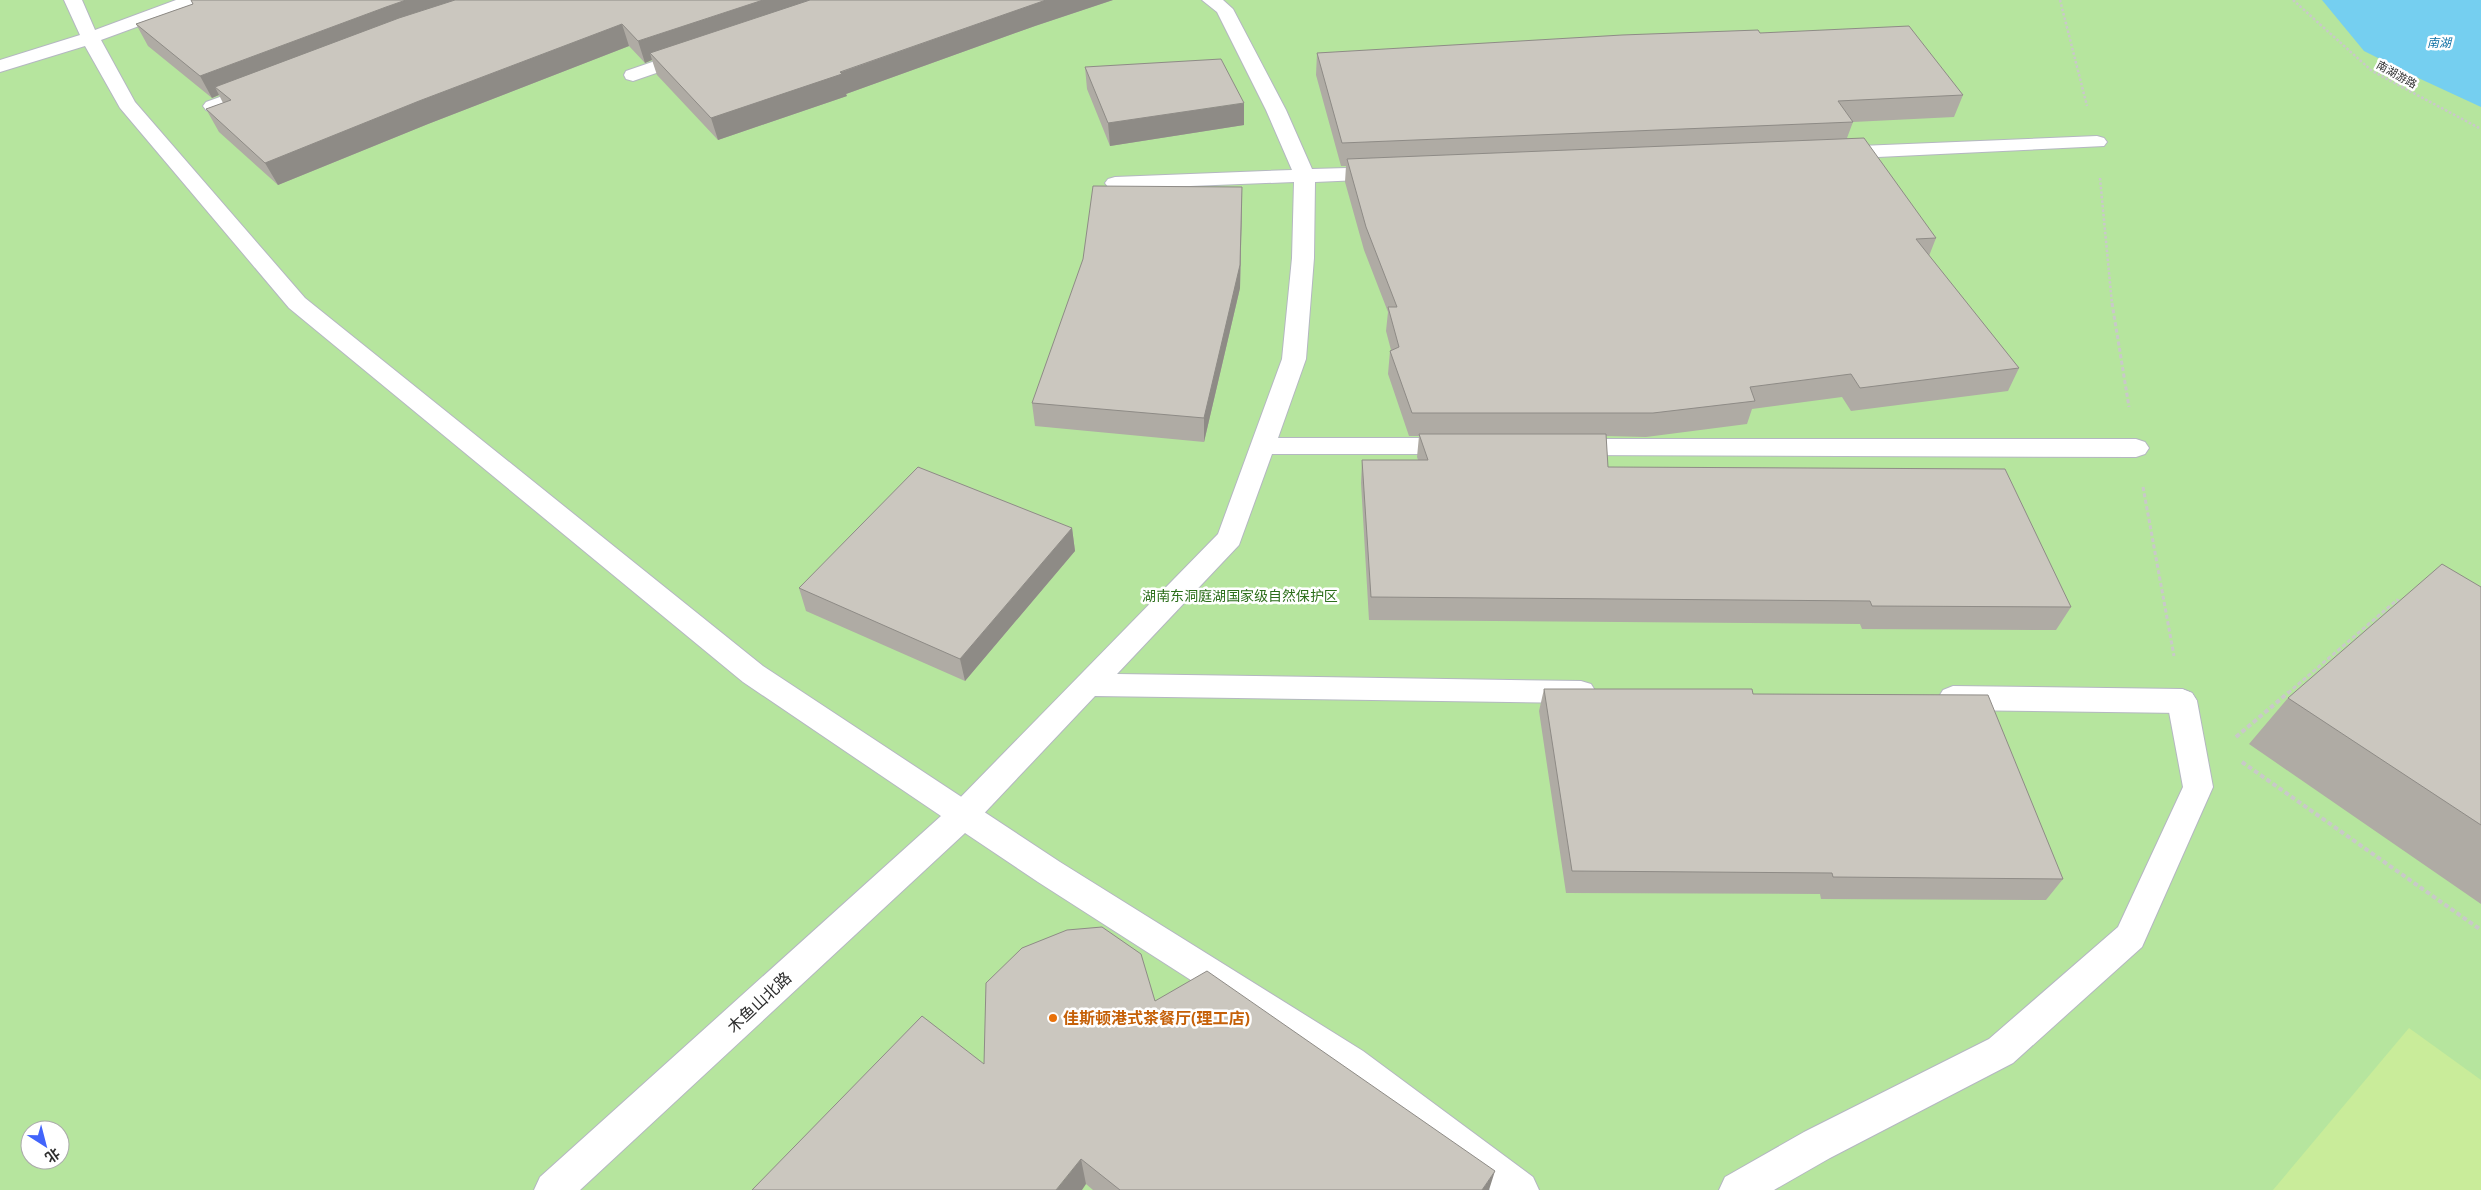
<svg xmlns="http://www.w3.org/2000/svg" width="2481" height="1190" font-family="'Noto Sans','Noto Sans SC',sans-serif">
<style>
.green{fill:#b6e59e;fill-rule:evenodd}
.pitch{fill:#c9ec9a}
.water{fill:#75cff0}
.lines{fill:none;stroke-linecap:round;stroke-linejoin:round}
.lane-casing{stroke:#b4b7c1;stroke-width:2}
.street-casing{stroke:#b4b7c1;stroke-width:2}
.path-far2{stroke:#c9c9c9;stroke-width:2.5;stroke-dasharray:2.5 2;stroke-linecap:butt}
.path-far1{stroke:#c9c9c9;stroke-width:3;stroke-dasharray:4 2.5;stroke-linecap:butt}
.path{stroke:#c9c9c9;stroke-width:4;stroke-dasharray:4.5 3;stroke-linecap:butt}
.lane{fill:#fff;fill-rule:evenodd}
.street{fill:#fff;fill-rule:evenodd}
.wall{fill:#afaba4}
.shaded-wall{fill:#8e8b86}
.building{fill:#cbc7bf;stroke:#8e8b86}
.food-dot{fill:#e8710a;stroke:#fff;stroke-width:2}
.labels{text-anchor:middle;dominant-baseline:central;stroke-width:5;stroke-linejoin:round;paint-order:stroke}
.far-street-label{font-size:11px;fill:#2e2e2e;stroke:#fff}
.far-water-label{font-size:12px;font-style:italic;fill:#0d6fa3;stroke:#fff}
.park-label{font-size:14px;fill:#2c6e1b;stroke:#fff}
.near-street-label{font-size:16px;fill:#2e2e2e;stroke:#fff}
.near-food-label{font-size:16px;font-weight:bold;fill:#c56008;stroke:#fff;text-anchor:start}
</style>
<rect width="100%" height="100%" fill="#efe9e1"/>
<!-- green -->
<path class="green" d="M0,0h2481v1190h-2481zM30,1130h30v30h-30z"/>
<!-- pitch -->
<path class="pitch" d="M2409,1028l72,52v110h-208z"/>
<!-- water -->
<path class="water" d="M2322,0h159v107l-67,-31 -50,-25z"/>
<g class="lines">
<!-- lane casing -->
<g class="lane-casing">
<path id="lane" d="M64,0h18l13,30 81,-30h26l-3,4 -98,36 34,62 170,196 458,368 297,196 303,189 170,126 6,13h-49l-151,-115 -301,-193 -73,-49 -385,357h-46l6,-13 401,-361 -198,-134 -454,-374 -169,-200 -35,-62 -85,26v-12l80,-25z
M2182,689l10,4 5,8 16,86 -71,160 -129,116 -183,95 -56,32h-55l6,-13 79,-45 185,-93 129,-112 65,-140 -16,-86 5,-8z"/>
</g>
<!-- street casing -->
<g class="street-casing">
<path id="street" d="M1202,0h21l10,9 53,101 26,59 71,-2 7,2 3,4 -3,4 -7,2 -68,3 -1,76 -8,101 -28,79h177l9,2 4,6 -4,6 -9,2h-183l-33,91 -122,129 464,7 10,3 5,8 -5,8 -10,3 -486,-7 -120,127 -11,4 -11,-4 -5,-9 5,-9 265,-271 64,-175 10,-101 2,-76 -179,7 -7,-2 -3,-4 3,-4 7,-2 177,-7 -26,-60 -49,-98z
M690,49l7,2 2,4 -2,4 -64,22 -7,-2 -2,-4 2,-4z
M259,83l7,2 3,4 -3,4 -53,19 -7,-2 -3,-4 3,-4z
M2097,136l7,2 3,4 -3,4 -268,13 -7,-2 -3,-4 3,-4 7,-2z
M1570,439h566l9,3 4,6 -4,6 -9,3 -566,-2 -9,-2 -4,-6 4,-6z
M1953,686l229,3 10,4 5,8 -5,8 -10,4 -229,-3 -10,-4 -5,-8 5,-8z"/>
</g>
<!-- path-far2 -->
<path class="path-far2" d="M2060,0l27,106
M2293,0l79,71 109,58
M2100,178l12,126"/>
<!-- path-far1 -->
<path class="path-far1" d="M2112,303l17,104
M2143,487l31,169
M2288,693l109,-93 6,3"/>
<!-- path -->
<path class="path" d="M2236,737l53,-45
M2242,762l239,168"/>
<!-- lane -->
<use href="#lane" class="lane"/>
<!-- street -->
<use href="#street" class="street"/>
</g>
<!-- wall -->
<path class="wall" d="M191,0h922l-78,26 -189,68 1,2 -129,44 -61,-65 -5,-15 -7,3 -16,-17 -201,78 -150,61 -59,-53 -13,-23 17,-6 -4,-8 -7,3 -64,-52 -12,-22 57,-20z
M1760,33l203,62 -9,22 -101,5 -6,16 89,100 -7,18 90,112 -11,23 -157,20 -9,-14 -90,12 -5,15 -101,13 -40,-1 2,31 463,140 -15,23 -194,-1 -2,-5 -491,-4 -8,-137 1,-23h56l-1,-3 2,-21h-10l-21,-62 2,-23 1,-1 -5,-19 2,-19 -24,-62 -19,-68 1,-16h-5l-25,-91 1,-22z
M1085,67l159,58 -134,21 -23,-57z
M1242,210l-2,78 -36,154 -169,-16 -3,-23z
M1072,528l3,23 -110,130 -159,-70 -7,-23z
M2481,587v317l-232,-160 39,-46z
M1544,689l209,5 310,185 -17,21 -225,-1 -1,-5 -254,-1 -27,-182z
M1155,1001l334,189h-396l-7,-6 -102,-120z"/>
<!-- shaded-wall -->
<path class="shaded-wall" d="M406,0h74l-265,87 4,8 -7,3 -12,-22 186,-69z
M763,0h69l-182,53 2,7 -7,3 -7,-22z
M1046,0h67l-78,26 -189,68 1,2 -129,44 -7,-22z
M622,24l7,22 -201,78 -150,61 -13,-22 154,-62z
M1244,103v22l-134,21 -2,-23z
M1242,187l-2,101 -36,154v-24z
M1072,528l3,23 -110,130 -5,-22z
M1081,1159l5,25 -4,6h-26z
M1495,1171l-6,19h-7z"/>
<!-- building -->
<path class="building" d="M191,0h215l-20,7 -186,69 -64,-52 57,-20z
M455,0h308l-125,41 -16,-17 -203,77 -154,62 -59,-54 25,-9 -16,-13 184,-69z
M810,0h236l-206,72 2,2 -131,44 -61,-65z
M1909,26l54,69 -125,6 15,21 -511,21 -25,-90 305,-18 136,-5 2,3z
M1221,59l23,44 -136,20 -23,-56z
M1864,138l72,100 -20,1 103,129 -159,20 -9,-14 -101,13 5,14 -102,12h-241l-22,-62 9,-4 -11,-40h9l-31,-80 -19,-68z
M1093,186l149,1 -2,78 -36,153 -172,-15 51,-144z
M1419,434h187l2,33 397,2 66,138 -199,-1 -2,-5 -499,-4 -9,-137h66z
M918,467l154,61 -112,131 -161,-71z
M2442,564l39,23v238l-193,-127z
M1544,689h208l1,5 235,1 75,184 -230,-2 -1,-4 -260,-2z
M1102,927l39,27 14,47 52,-30 288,200 -13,19h-362l-39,-31 -25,31h-304l170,-174 62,48 2,-81 36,-35 45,-18z"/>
<!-- markers -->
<circle class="food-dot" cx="1053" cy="1018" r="5"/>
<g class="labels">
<!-- far-street labels -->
<g class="far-street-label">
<text transform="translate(2397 74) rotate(29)">南湖游路</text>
</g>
<!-- far-water labels -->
<g class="far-water-label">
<text x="2439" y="42">南湖</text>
</g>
<!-- park labels -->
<g class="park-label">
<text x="1240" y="595">湖南东洞庭湖国家级自然保护区</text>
</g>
<!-- near-street labels -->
<g class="near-street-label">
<text transform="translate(759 1002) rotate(-43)">木鱼山北路</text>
</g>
<!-- near-food labels -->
<g class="near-food-label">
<text x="1063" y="1018">佳斯顿港式茶餐厅(理工店)</text>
</g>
</g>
<!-- north arrow -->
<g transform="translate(45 1145) rotate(144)"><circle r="24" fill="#ffffff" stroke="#ababab"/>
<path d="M0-4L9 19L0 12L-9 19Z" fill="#4264fb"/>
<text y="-8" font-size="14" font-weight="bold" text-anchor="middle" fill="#2e2e2e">北</text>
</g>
</svg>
